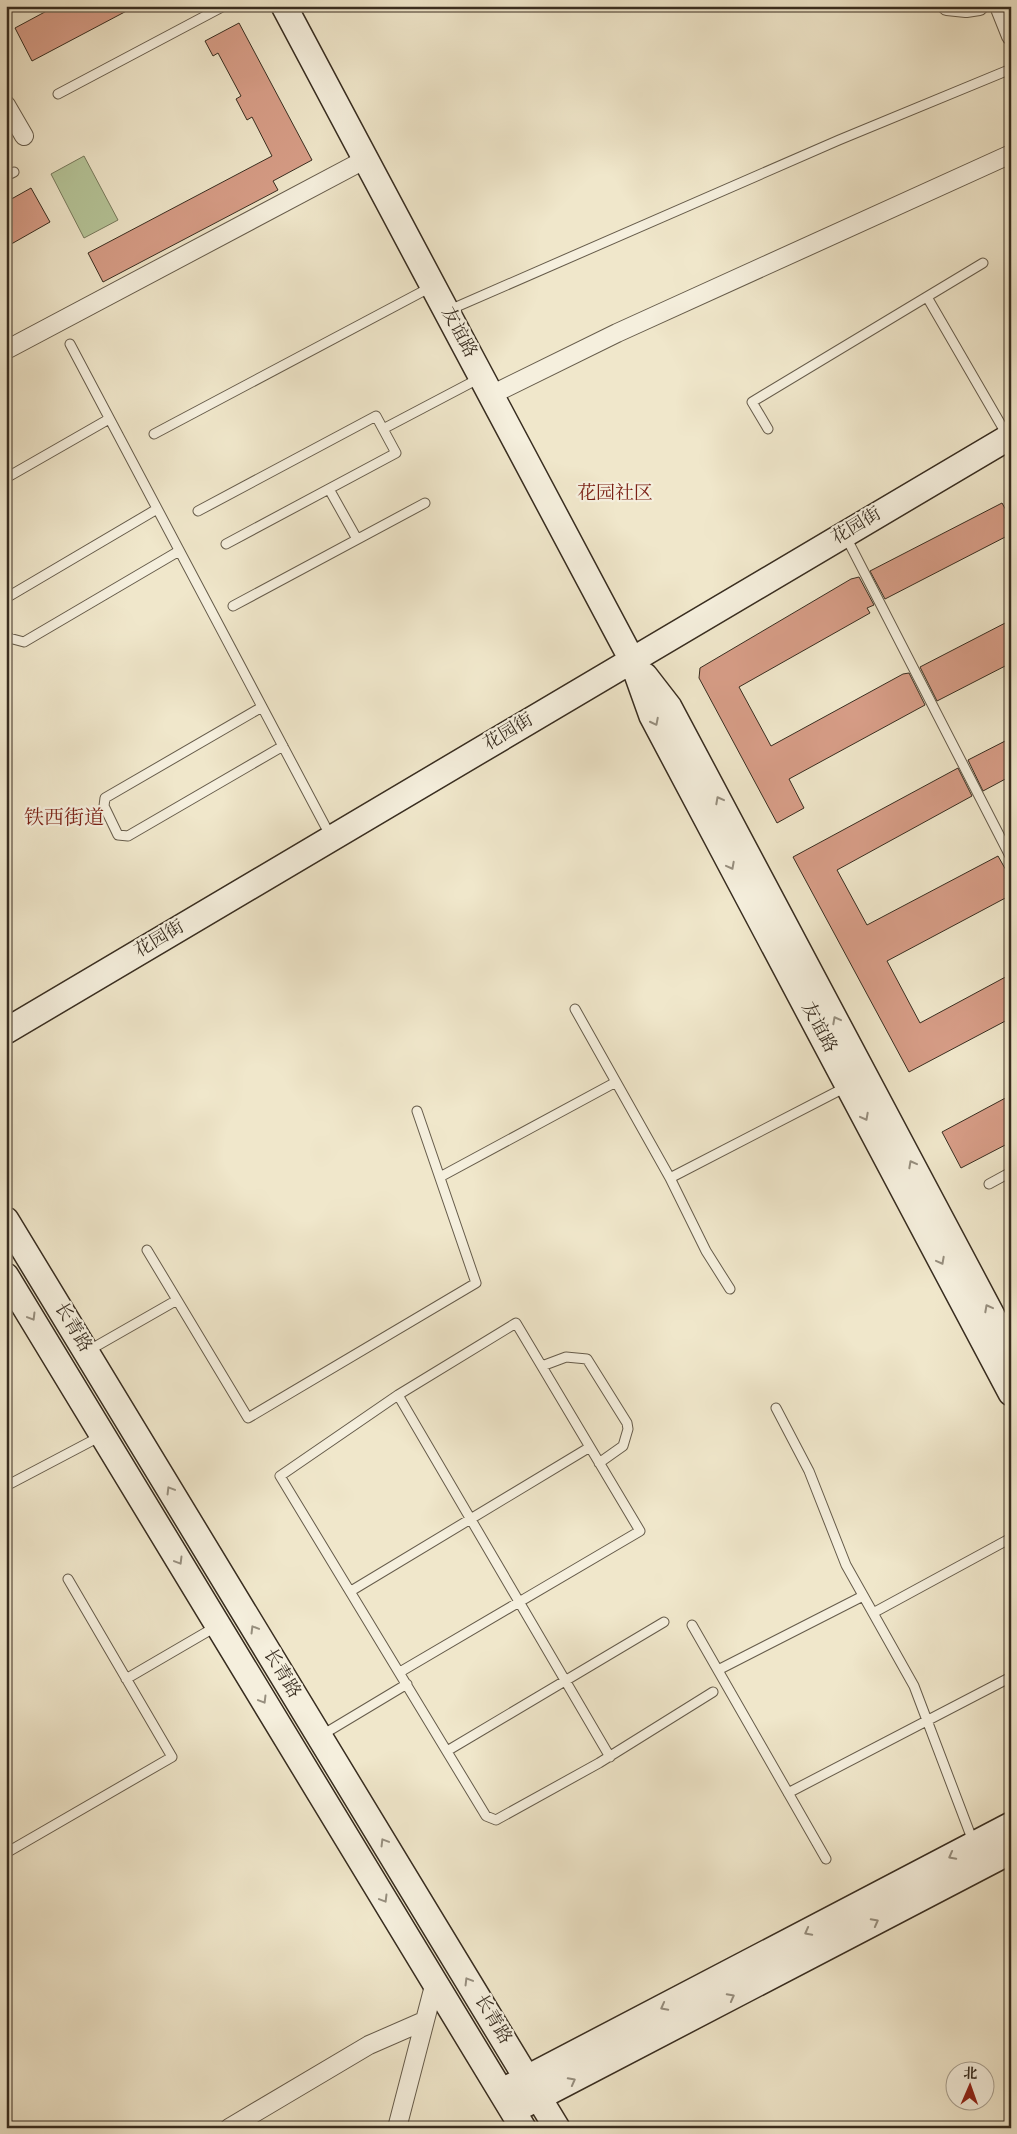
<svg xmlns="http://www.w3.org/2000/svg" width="1017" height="2134" font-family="'Sorts Mill Goudy','Noto Serif SC',serif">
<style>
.green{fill:#b6c69a;stroke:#777a5d}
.building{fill:#d79d87;stroke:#382d20}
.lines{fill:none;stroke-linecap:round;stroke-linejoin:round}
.lane-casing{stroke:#665c4b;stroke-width:11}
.street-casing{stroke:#665c4b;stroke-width:20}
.secondary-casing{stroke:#382d20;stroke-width:28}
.lane{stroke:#f5efdd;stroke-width:9}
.street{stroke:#f5efdd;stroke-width:18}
.secondary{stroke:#f5efdd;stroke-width:25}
.oneway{stroke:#968e7e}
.labels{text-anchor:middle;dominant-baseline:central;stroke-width:4.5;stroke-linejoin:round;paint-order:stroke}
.street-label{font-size:18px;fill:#382d20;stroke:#f5efdd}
.neighbourhood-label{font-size:19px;fill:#7a1f14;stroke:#f5efdd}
.quarter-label{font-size:20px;fill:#7a1f14;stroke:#f5efdd}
</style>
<rect width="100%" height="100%" fill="#f0e7cb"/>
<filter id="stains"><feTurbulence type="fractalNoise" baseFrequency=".004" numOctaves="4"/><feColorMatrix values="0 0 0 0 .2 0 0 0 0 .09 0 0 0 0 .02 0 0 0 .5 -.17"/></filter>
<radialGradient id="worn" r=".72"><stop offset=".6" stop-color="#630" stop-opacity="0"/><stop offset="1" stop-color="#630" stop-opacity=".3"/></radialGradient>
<!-- green -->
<path class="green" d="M84,156l34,64 -34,18 -33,-64z"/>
<!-- building -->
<path class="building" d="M56,6h80l-104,55 -17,-33z
M239,23l73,137 -39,21 5,9 -175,92 -15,-29 184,-97 -20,-39 -5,3 -11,-21 5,-3 -23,-43 -5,3 -8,-15z
M31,188l19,34 -44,25v-45z
M1002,503l9,16v15l-126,65 -15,-28z
M859,577l15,28 -7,3 3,5 -131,74 32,59 132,-72 6,-1 16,32 -136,74 15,29 -27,15 -78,-145 1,-10 151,-89z
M1011,620v43l-74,38 -17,-34z
M1011,738v38l-28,15 -15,-31z
M958,768l14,28 -135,74 30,55 131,-69 13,23v16l-124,66 33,62 91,-49v44l-102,54 -116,-215z
M1011,1095v47l-50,26 -19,-36z"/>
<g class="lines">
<!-- lane casing -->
<g class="lane-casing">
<path id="lane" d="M58,94l166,-88
M6,176l8,-4
M927,297l80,138
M447,311l392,-171 172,-71
M70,344l261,493
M383,429l97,-51
M768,429l-16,-27 231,-139
M154,434l277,-147
M6,478l103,-59
M329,489l28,50
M198,511l178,-95 20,37 -170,91
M846,537l165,321
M6,598l151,-89
M233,606l192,-103
M6,633l3,5 15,4 155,-91
M262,707l-157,91 -1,8 14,29 10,1 155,-90
M575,1009l95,169 36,73 24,38
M440,1177l176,-95
M670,1178l176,-91
M989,1184l22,-12
M147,1250l101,168 228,-135 -59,-172
M86,1352l91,-52
M542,1366l24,-9 21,2 40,64 1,6 -5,17 -24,17
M398,1395l212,362
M776,1408l33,63 37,94 68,121 60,158
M6,1486l95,-50
M351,1591l239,-144
M873,1613l138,-75
M692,1625l134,234
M718,1670l145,-74
M400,1672l240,-141 -124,-208 -118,72 -118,81 206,340 10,4 103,-57 114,-71
M126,1679l91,-53
M322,1735l85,-51
M447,1751l217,-129
M788,1793l223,-116
M6,1853l166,-96 -104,-178"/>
</g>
<!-- street casing -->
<g class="street-casing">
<path id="street" d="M947,6l19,2 13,-2
M999,6l12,30
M6,105l18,31
M6,350l360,-191
M491,395l126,-62 394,-179
M229,2128l140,-83 55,-24
M397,2128l38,-146"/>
</g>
<!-- secondary casing -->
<g class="secondary-casing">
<path id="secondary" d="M284,6l348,654 20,56 359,677
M645,676l24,31 342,644
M6,1031l1005,-595
M6,1220l551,908
M6,1276l517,852
M512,2086l499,-261
M524,2105l487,-254"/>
</g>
<!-- lane -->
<use href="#lane" class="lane"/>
<!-- street -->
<use href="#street" class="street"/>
<!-- secondary -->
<use href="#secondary" class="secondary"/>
</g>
<!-- one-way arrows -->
<defs><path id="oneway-chevron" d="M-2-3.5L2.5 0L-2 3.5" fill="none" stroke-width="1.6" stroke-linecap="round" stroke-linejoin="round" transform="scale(1.25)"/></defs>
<g class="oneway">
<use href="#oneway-chevron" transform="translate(655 722) rotate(63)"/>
<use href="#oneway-chevron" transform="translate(719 800) rotate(-118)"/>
<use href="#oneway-chevron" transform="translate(731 866) rotate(62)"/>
<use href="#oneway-chevron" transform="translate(836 1020) rotate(-118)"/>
<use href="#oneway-chevron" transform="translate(865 1117) rotate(62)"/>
<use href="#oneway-chevron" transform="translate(912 1164) rotate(-118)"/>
<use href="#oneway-chevron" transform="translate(941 1261) rotate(62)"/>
<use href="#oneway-chevron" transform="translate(988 1308) rotate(-118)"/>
<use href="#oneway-chevron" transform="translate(32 1317) rotate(59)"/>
<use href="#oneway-chevron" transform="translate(170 1490) rotate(-121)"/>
<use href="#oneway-chevron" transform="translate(179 1561) rotate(59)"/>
<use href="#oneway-chevron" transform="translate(254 1629) rotate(-121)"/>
<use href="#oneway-chevron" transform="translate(263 1700) rotate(59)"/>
<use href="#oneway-chevron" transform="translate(384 1842) rotate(-121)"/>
<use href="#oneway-chevron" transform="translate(952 1856) rotate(152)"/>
<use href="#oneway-chevron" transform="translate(384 1899) rotate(59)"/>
<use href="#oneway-chevron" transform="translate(875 1922) rotate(-28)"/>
<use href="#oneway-chevron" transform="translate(808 1932) rotate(152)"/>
<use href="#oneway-chevron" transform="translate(468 1981) rotate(-121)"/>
<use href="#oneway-chevron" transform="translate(731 1997) rotate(-28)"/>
<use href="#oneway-chevron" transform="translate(664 2007) rotate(152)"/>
<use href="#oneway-chevron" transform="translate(572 2081) rotate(-28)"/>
</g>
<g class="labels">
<!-- street labels -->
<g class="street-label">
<text transform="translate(458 333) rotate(62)">友谊路</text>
<text transform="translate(857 527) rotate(-31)">花园街</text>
<text transform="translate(509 733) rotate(-31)">花园街</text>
<text transform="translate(160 940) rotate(-31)">花园街</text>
<text transform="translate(818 1028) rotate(62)">友谊路</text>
<text transform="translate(72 1328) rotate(59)">长青路</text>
<text transform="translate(281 1674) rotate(59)">长青路</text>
<text transform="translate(492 2020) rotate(59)">长青路</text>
</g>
<!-- neighbourhood labels -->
<g class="neighbourhood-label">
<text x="615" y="494">花园社区</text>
</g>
<!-- quarter labels -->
<g class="quarter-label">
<text x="64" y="819">铁西街道</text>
</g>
</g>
<!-- margin -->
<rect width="1017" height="2134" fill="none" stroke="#f0e7cb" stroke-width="25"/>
<rect x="8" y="8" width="1002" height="2119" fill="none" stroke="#382d20" stroke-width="2.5"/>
<rect x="12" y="12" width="992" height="2109" fill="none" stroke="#382d20"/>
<!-- north arrow -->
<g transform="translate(970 2086) rotate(2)"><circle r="24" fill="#f5efdd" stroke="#a9a191"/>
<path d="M0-4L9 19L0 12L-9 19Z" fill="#8f2418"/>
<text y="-8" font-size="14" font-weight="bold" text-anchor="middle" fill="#382d20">北</text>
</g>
<rect width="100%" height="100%" filter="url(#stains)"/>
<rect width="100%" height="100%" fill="url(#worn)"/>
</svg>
